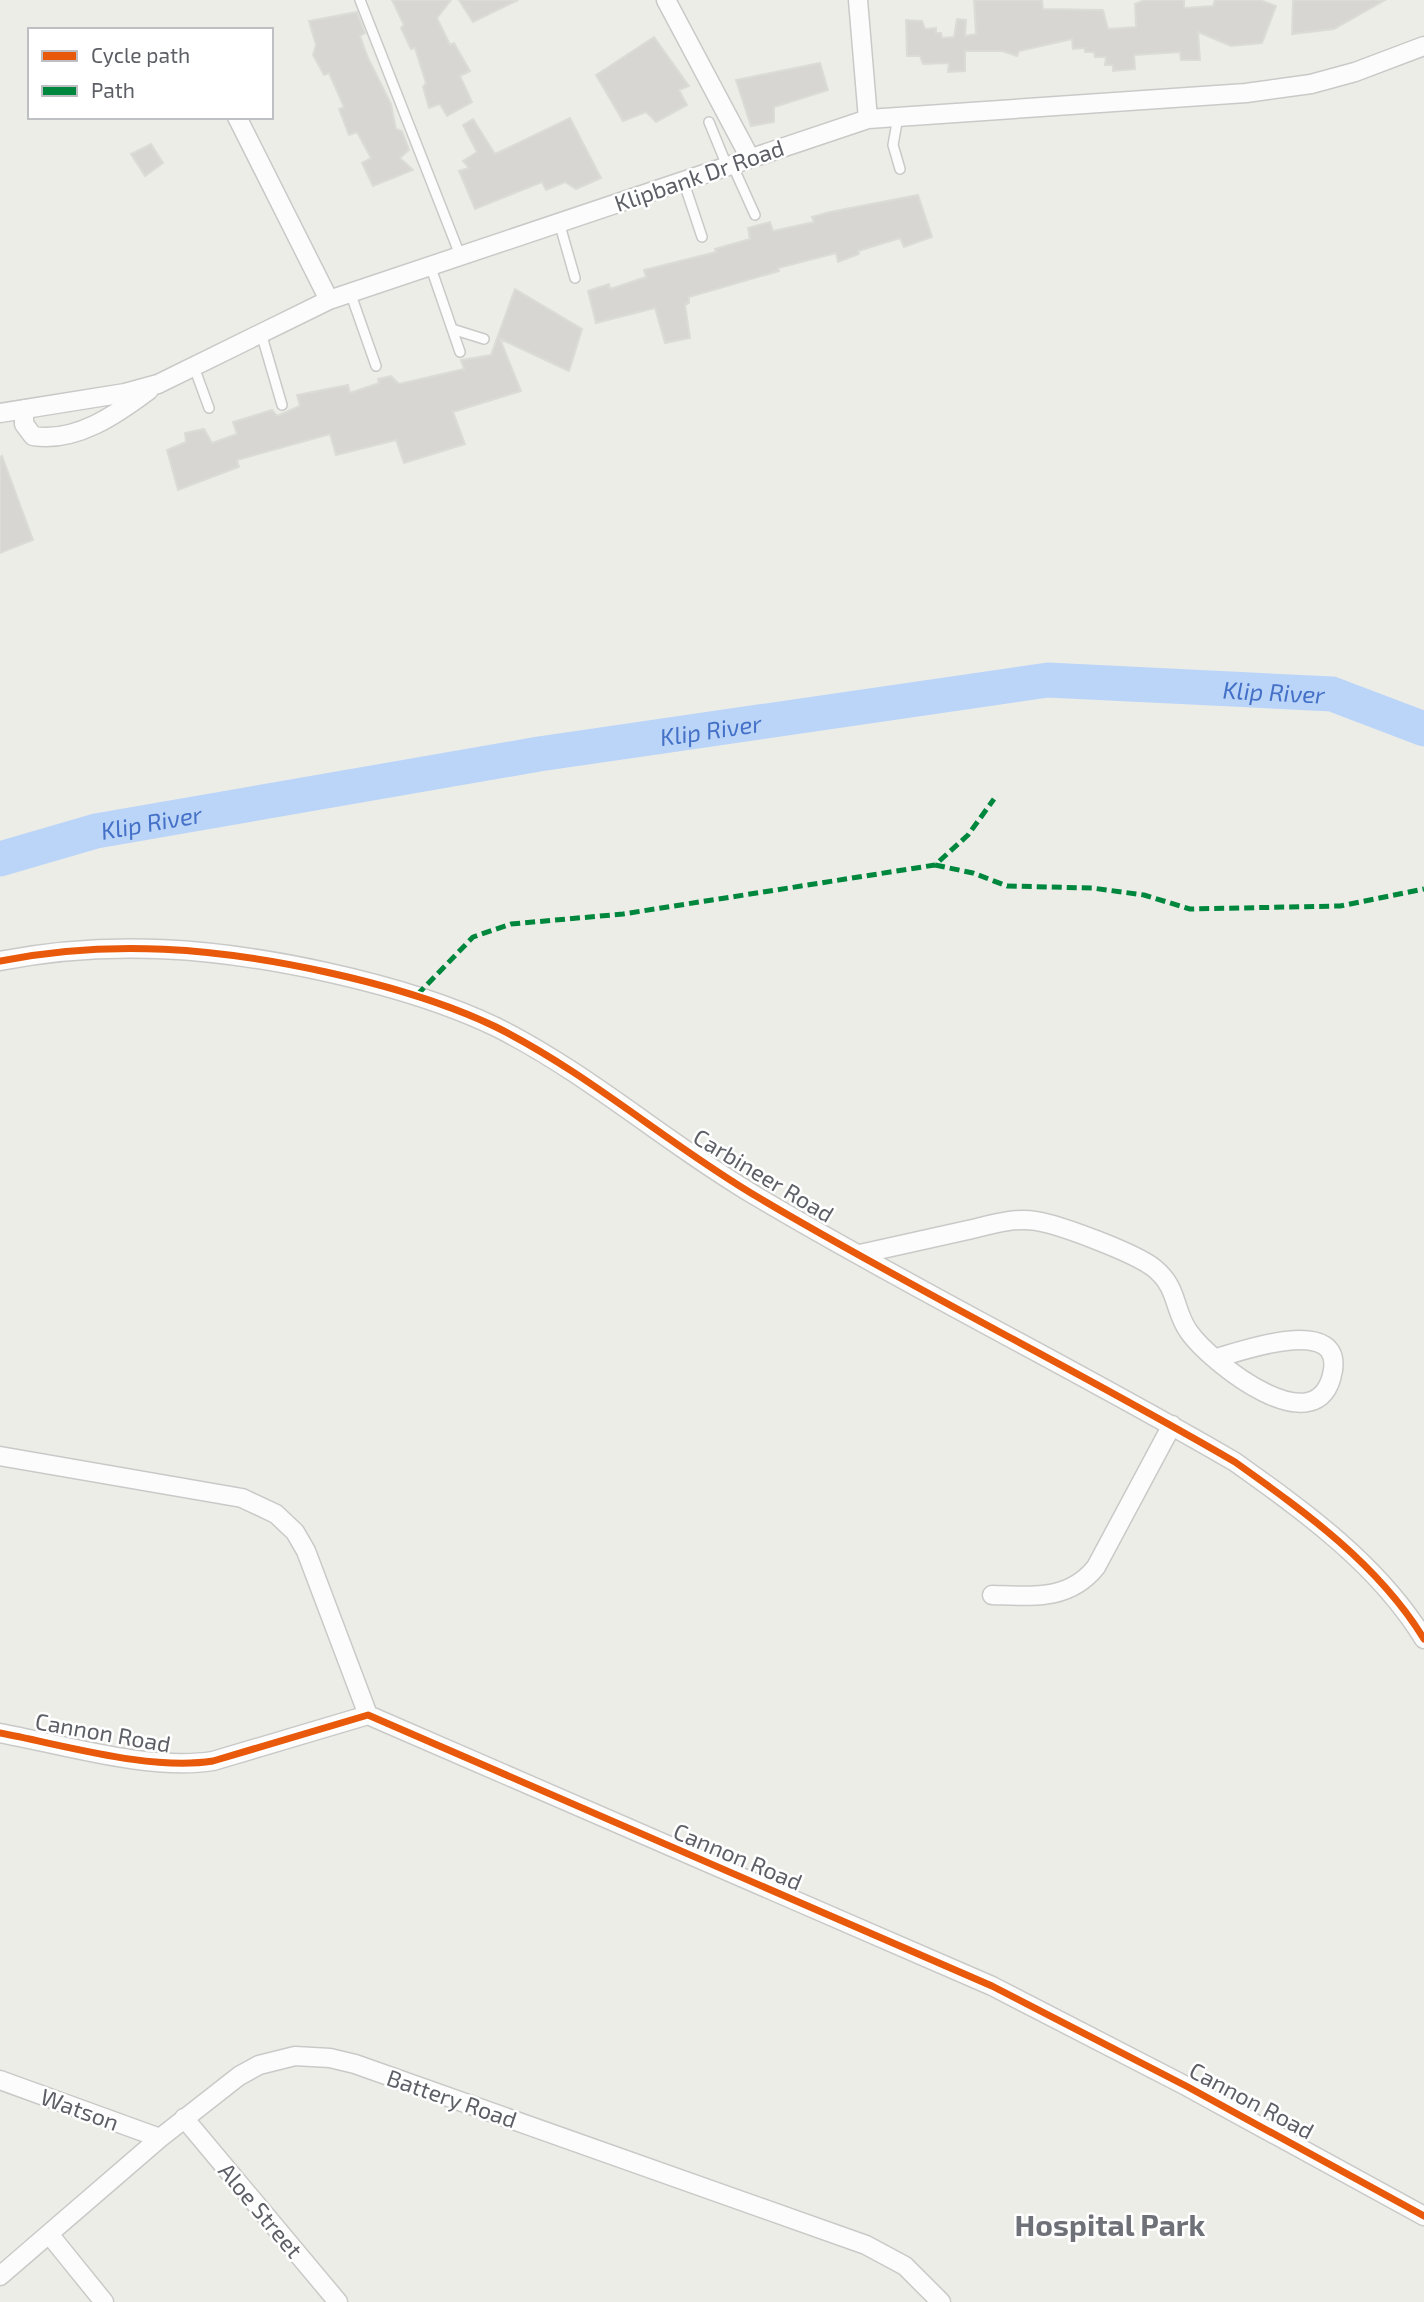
<svg xmlns="http://www.w3.org/2000/svg" width="1424" height="2302" font-family="'Exo 2',sans-serif">
<style>
.lines{fill:none;stroke-linecap:round;stroke-linejoin:round}
.river{stroke:#bbd5f8;stroke-width:35}
.building{fill:#d7d6d3;stroke:#dcdcd7;stroke-width:2}
.lane-casing{stroke:#c9cac8;stroke-width:12}
.street-casing{stroke:#c9cac8;stroke-width:21}
.lane{stroke:#fcfcfc;stroke-width:9}
.street{stroke:#fcfcfc;stroke-width:18}
.quiet{stroke:#00873e;stroke-width:5;stroke-dasharray:10 5;stroke-linecap:butt}
.cycleway-casing{stroke:#fff;stroke-width:11}
.cycleway{stroke:#e8590c;stroke-width:7}
.labels{text-anchor:middle;dominant-baseline:central;stroke-width:5;stroke-linejoin:round;paint-order:stroke}
.street-label{font-size:23px;fill:#5d5f66;stroke:#fff}
.water-label{font-size:24px;font-style:italic;fill:#4471c7;stroke:#fff}
.district-label{font-size:30px;font-weight:bold;fill:#6e7178;stroke:#fff}
</style>
<rect width="100%" height="100%" fill="#edede8"/>
<g class="lines">
<!-- river -->
<path class="river" id="s1" d="M0,859l96,-28 443,-77 509,-74 284,14 92,35"/>
</g>
<!-- building -->
<path class="building" d="M392,0h59l-14,18 13,27 4,-2 16,28 -10,5 12,26 -25,14 -7,-12 -11,4 -6,-21 3,-4 -11,-35 -4,1 -10,-21 3,-3z
M459,0h59l-45,22z
M974,0h68l1,9 60,1 5,19 28,-2 -1,-23 10,-4h39v8l29,-2 2,-6h45l16,6 -14,37 -31,3 -33,-14 2,28h-19l-1,-8 -46,3 1,14 -22,2v-6h-8l1,-8h-11l-1,-5h-9v-4l-12,1 -1,-10 -53,12 -2,5 -15,-5h-37v20l-17,1 1,-9 -26,1 -3,-8h-13l-1,-36 16,1 3,8 11,-1v5h5l1,5 12,-1 3,-18 9,1 -1,16 11,-2z
M1293,0h92l-51,29 -42,5z
M357,12l8,21 -5,3 8,22 23,46 5,25 6,2 7,19 -9,8 13,12 -40,16 -11,-23 9,-5 -14,-26 -8,3 -10,-26 5,-2 -15,-34 -5,2 -11,-20 3,-10 -7,-24z
M654,37l35,49 -10,4 8,15 -31,17 -10,-10 -23,9 -27,-46z
M820,63l8,27 -54,17v15l-23,4 -15,-46z
M570,118l31,60 -25,11 -11,-7 -19,8 -4,-8 -67,27 -16,-38 10,-3 -6,-7 14,-9 -14,-27 10,-6 22,35z
M151,144l12,19 -18,13 -14,-22z
M918,195l14,42 -28,10 -4,-9 -42,13 1,3 -21,8 -2,-9 -58,15 1,3 -90,26v6l-4,2 5,33 -25,5 -10,-35 -59,15 -8,-32 21,-7 1,5 36,-12 -2,-7 72,-18 -1,-3 35,-10 -2,-11 22,-6 3,9 41,-9 -2,-5 18,-5z
M515,289l67,40 -13,42 -69,-32 21,52 -68,21 12,32 -61,19 -8,-23 -60,15 -6,-21 -93,26 2,7 -61,23 -11,-40 19,-8 -1,-9 19,-4 8,14 25,-9 -4,-12 39,-12 5,6 23,-10 -3,-11 51,-10 2,8 29,-10 -1,-4 13,-3 8,8 65,-15 -3,-9 30,-5z
M2,456l31,84 -33,13v-96z"/>
<g class="lines">
<!-- lane casing -->
<g class="lane-casing">
<path id="lane" d="M360,0l100,255
M898,117l-5,28 7,24
M709,122l18,44
M732,164l23,51
M683,180l19,57
M559,222l16,56
M430,265l30,87
M350,292l26,74
M452,329l32,10
M261,333l21,72
M194,367l15,41"/>
</g>
<!-- street casing -->
<g class="street-casing">
<path id="street" d="M666,0l84,158
M858,0l10,119
M237,117l92,183
M24,409v15l9,12c43,7 84,-22 116,-46
M0,413l125,-20 33,-9 171,-84 539,-181 378,-26 65,-9 44,-12 69,-26
M0,961c111,-22 217,-13 326,11 59,13 116,29 170,55 94,47 174,119 265,172 155,92 318,172 474,263 70,50 143,102 189,177
M860,1254c36,-8 72,-16 108,-24 22,-5 46,-13 68,-9 25,4 99,32 118,47 25,20 19,42 35,64 21,30 131,118 144,38 8,-55 -92,-19 -116,-12
M0,1456l242,42 34,16 19,18 11,19 62,164
M992,1595c40,1 77,6 104,-28l76,-142
M0,1733c64,12 150,38 213,28l155,-46 624,271 196,101 236,129
M0,2080l160,58
M184,2118l154,184
M49,2234l55,68
M0,2276l160,-138 79,-62 20,-11 36,-9 35,2 25,6 511,181 39,21 36,36"/>
</g>
<!-- lane -->
<use href="#lane" class="lane"/>
<!-- street -->
<use href="#street" class="street"/>
<!-- quiet -->
<path class="quiet" d="M935,865l38,8 34,13 85,2 52,7 46,14 150,-3 84,-17
M417,995l56,-58 38,-13 112,-10 312,-49 33,-30 26,-36"/>
<!-- cycleway casing -->
<g class="cycleway-casing">
<path id="cycleway" d="M0,961c111,-22 217,-13 326,11 59,13 116,29 170,55 94,47 174,119 265,172 155,92 318,172 474,263 70,50 143,102 189,177
M0,1733c64,12 150,38 213,28l155,-46 624,271 196,101 236,129"/>
</g>
<!-- cycleway -->
<use href="#cycleway" class="cycleway"/>
</g>
<g class="labels">
<!-- street labels -->
<g class="street-label">
<text transform="translate(699 175) rotate(-19)">Klipbank Dr Road</text>
<text transform="translate(764 1175) rotate(31)">Carbineer Road</text>
<text transform="translate(103 1732) rotate(10)">Cannon Road</text>
<text transform="translate(738 1856) rotate(23)">Cannon Road</text>
<text transform="translate(452 2098) rotate(19)">Battery Road</text>
<text transform="translate(1252 2100) rotate(28)">Cannon Road</text>
<text transform="translate(80 2109) rotate(20)">Watson</text>
<text transform="translate(261 2210) rotate(50)">Aloe Street</text>
</g>
<!-- water labels -->
<g class="water-label">
<text stroke="none"><textPath href="#s1" startOffset="1290">Klip River</textPath></text>
<text stroke="none"><textPath href="#s1" startOffset="723">Klip River</textPath></text>
<text stroke="none"><textPath href="#s1" startOffset="156">Klip River</textPath></text>
</g>
<!-- district labels -->
<g class="district-label">
<text x="1110" y="2224">Hospital Park</text>
</g>
</g>
<!-- legend -->
<rect x="28" y="28" width="245" height="91" fill="#ffffff" stroke="#bebfc2" stroke-width="2"/>
<rect x="42" y="51" width="35" height="10" fill="#e8590c" stroke="#bebfc2" stroke-width="2"/>
<text x="91" y="63" font-size="21" fill="#5d5f66">Cycle path</text>
<rect x="42" y="86" width="35" height="10" fill="#00873e" stroke="#bebfc2" stroke-width="2"/>
<text x="91" y="98" font-size="21" fill="#5d5f66">Path</text>
</svg>
